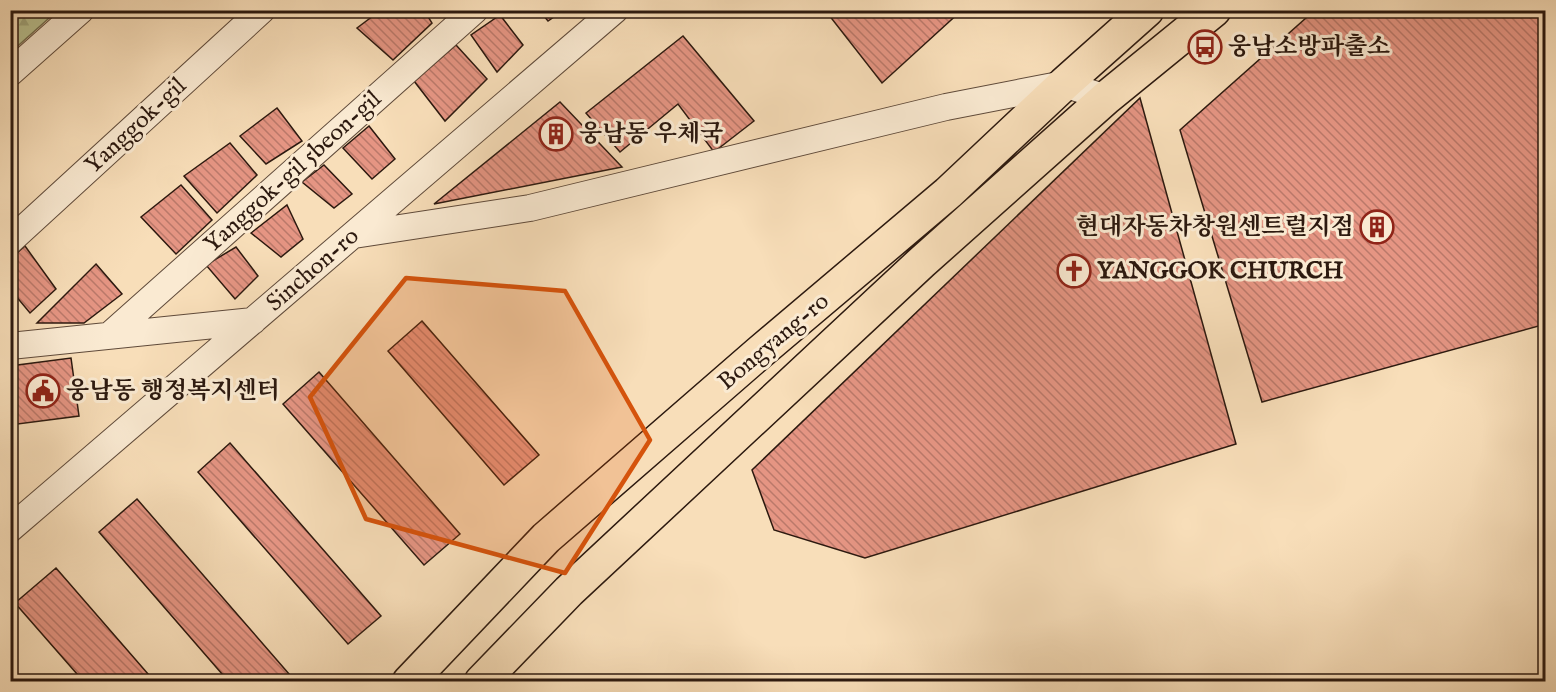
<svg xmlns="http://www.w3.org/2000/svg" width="1556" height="692" font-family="'IM FELL English','Noto Serif KR',serif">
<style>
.forest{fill:url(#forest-firs);stroke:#736e50;stroke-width:1.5}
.building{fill:url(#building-back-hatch);stroke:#2c190f;stroke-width:1.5}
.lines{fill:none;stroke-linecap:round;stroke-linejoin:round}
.minor-casing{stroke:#5f4a3a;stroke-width:28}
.primary-casing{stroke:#2c190f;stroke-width:36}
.minor{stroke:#faead2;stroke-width:26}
.primary{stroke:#f8deb9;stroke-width:33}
.marked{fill:#d5530c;fill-opacity:0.2;stroke:#d5530c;stroke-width:4.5;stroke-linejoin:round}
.labels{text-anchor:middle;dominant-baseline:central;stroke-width:6;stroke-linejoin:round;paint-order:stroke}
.poi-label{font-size:24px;font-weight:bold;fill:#2c190f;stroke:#faead2;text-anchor:start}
.street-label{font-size:24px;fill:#2c190f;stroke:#faead2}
</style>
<defs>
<pattern id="forest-firs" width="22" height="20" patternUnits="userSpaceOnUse" patternTransform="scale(1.5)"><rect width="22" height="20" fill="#bac291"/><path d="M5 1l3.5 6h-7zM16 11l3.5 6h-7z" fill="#a0a67c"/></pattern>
<pattern id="building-back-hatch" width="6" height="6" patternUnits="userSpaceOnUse" patternTransform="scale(1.5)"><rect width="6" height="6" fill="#e59583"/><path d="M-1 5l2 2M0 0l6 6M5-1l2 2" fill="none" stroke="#ba796a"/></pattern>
</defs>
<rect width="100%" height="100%" fill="#f8deb9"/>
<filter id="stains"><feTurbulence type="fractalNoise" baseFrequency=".00333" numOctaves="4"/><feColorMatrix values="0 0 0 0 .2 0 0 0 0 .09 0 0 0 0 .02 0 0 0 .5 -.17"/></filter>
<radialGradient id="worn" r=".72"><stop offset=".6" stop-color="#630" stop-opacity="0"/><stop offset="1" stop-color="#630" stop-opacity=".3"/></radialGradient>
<!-- forest -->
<path class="forest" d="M11,10h46v1l-46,41z"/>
<!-- building -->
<path class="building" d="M381,10h43l8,13 -39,37 -36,-32z
M539,10h25l-16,11z
M825,10h137l-80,73z
M1315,10h231v314l-284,78 -82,-272z
M500,15l23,30 -26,27 -26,-37z
M683,36l71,85 -40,31 -36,-48 -58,48 -34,-39z
M456,45l31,34 -42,42 -31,-40z
M1140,98l96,346 -371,114 -91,-28 -22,-60z
M560,102l62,65 -188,37z
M277,108l25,33 -36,23 -26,-28z
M369,126l26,33 -23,20 -29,-31z
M230,143l27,32 -40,38 -33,-37z
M324,165l28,29 -18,14 -32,-26z
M181,185l31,35 -36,34 -35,-37z
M287,205l16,34 -22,18 -30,-24z
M25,246l31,43 -26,24 -20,-24v-30z
M236,247l22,29 -23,23 -29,-34z
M96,264l26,30 -38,29h-47z
M422,321l117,134 -35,30 -116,-134z
M71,358l8,58 -69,9v-59z
M319,372l141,162 -36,31 -141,-161z
M230,443l151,173 -33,28 -150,-172z
M137,499l159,183h-67l-130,-150z
M56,568l99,114h-71l-69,-79z"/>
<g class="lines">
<!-- minor casing -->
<g class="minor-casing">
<path id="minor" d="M10,73l71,-63
M354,235l176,-27 416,-101 118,-23 42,14
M10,241l252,-231
M111,334l364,-324
M10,346l243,-25
M10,529l605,-519"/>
</g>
<!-- primary casing -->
<g class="primary-casing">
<path id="primary" d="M409,682l137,-144 214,-186 188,-159 116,-109 83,-74
M481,682l88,-91 353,-329 184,-164 108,-88"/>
</g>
<!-- minor -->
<use href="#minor" class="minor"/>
<!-- primary -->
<use href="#primary" class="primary"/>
</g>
<!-- marked area -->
<path class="marked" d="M406,278l159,13 85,149 -85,133 -199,-54 -56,-122z"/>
<!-- icons -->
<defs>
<g id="bus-ring" transform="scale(1.725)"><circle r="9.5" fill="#faead2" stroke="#8f2418" stroke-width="1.5"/><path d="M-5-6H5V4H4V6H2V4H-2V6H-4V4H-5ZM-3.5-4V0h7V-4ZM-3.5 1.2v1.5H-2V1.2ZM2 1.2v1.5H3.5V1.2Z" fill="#8f2418"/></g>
<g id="building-ring" transform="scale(1.725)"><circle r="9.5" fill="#faead2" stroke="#8f2418" stroke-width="1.5"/><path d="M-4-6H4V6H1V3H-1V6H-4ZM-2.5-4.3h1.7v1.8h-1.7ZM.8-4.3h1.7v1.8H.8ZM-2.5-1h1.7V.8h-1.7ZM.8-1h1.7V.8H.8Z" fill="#8f2418"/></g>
<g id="church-ring" transform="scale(1.725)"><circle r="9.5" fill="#faead2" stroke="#8f2418" stroke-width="1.5"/><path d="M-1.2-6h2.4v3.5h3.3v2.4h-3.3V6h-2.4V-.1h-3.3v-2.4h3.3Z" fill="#8f2418"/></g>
<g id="civic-ring" transform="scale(1.725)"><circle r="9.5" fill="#faead2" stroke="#8f2418" stroke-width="1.5"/><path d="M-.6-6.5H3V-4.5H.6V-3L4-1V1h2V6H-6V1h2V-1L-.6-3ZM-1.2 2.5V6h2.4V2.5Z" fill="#8f2418"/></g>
</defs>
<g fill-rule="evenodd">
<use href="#bus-ring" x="1205" y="47"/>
<use href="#building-ring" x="556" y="134"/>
<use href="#building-ring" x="1377" y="227"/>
<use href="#church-ring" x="1074" y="271"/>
<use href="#civic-ring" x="43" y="391"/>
</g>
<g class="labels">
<!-- poi labels -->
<g class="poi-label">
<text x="1228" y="47">웅남소방파출소</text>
<text x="579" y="134">웅남동 우체국</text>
<text x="1354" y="227" text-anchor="end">현대자동차창원센트럴지점</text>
<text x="1097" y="271">YANGGOK CHURCH</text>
<text x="66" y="391">웅남동 행정복지센터</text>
</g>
<!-- street labels -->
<g class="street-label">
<text transform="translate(136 126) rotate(-43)">Yanggok-gil</text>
<text transform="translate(293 172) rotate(-42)">Yanggok-gil 5beon-gil</text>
<text transform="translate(313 270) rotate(-41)">Sinchon-ro</text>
<text transform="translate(774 342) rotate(-40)">Bongyang-ro</text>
</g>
</g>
<!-- margin -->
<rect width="1556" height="692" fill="none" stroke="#f8deb9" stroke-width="36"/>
<rect x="12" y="12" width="1532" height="668" fill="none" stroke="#2c190f" stroke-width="3"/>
<rect x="18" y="18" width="1520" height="656" fill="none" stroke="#2c190f" stroke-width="1.5"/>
<rect width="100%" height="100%" filter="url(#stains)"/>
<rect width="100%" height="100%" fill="url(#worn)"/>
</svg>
